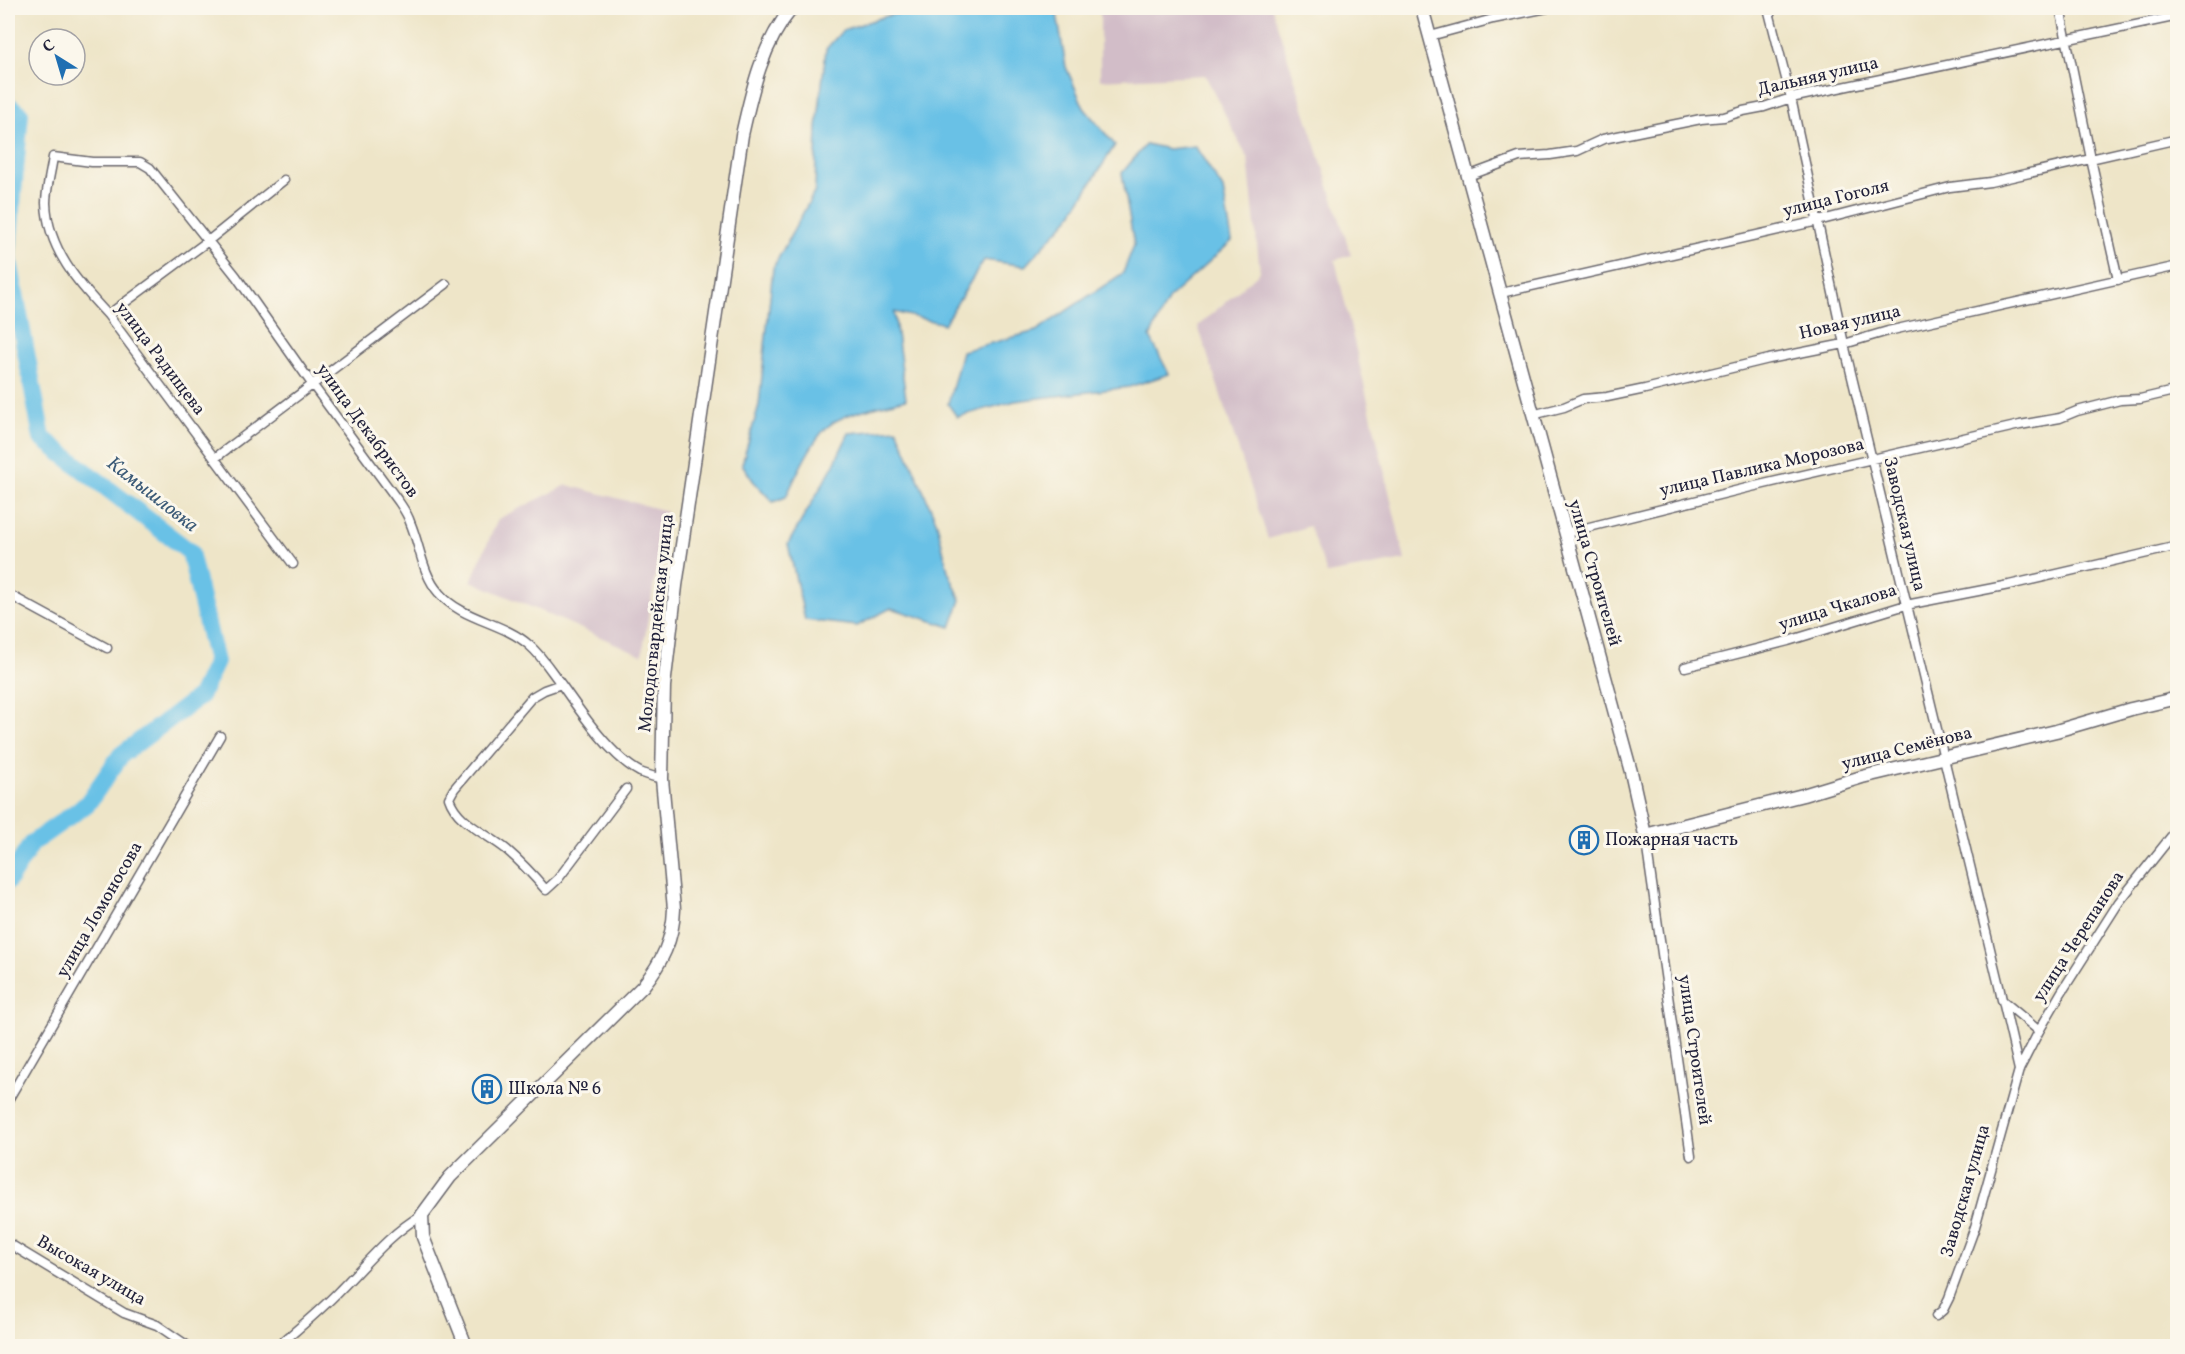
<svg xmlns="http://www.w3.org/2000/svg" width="2185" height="1354" font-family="Vollkorn,serif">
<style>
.industrial{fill:#d2bdc8}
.water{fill:#69c1e6;stroke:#467290;stroke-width:1.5}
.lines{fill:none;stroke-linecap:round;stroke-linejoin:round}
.river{stroke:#69c1e6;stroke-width:18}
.street-casing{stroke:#69666c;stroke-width:11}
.secondary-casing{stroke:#69666c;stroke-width:15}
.street{stroke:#fff;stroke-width:8}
.secondary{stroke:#fff;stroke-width:12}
.labels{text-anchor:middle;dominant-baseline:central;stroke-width:6;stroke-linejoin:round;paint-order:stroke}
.street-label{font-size:18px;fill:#22223b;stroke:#fbf7ec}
.poi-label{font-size:18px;fill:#22223b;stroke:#fbf7ec;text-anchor:start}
.water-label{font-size:20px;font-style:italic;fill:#3b5a77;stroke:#fbf7ec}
</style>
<rect width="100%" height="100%" fill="#fbf7ec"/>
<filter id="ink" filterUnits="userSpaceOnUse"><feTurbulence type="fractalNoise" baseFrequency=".0167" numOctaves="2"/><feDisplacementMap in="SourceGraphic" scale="12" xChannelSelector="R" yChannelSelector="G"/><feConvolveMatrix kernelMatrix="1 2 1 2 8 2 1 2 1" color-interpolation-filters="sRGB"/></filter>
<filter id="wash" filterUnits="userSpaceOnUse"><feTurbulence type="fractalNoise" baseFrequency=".008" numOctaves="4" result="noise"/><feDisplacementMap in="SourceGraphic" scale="24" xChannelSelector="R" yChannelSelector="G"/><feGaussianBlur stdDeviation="1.35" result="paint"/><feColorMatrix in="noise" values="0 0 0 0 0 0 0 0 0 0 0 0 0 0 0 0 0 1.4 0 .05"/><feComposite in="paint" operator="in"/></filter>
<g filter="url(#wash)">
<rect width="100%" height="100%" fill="#eee5c8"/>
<!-- industrial -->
<path class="industrial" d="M1100,8h172l79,247 -16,5 70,300 -78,14 -18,-48 -41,13 -70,-213 62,-54 -12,-113 -43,-84 -105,5z
M567,485l99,26 -24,144 -171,-74 27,-62z"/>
<!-- water -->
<path class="water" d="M923,8h133l10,59 18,41 31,37 -46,73 -44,48 -41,-6 -40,64 -50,-12 12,87c-22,6 -63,13 -80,29 -16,16 -30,48 -40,69l-13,5 -19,-20 -12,-18 17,-59 14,-137 42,-77 2,-63 9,-79 17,-19 40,-13z
M1146,144l22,5 27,-3 28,43 9,52 -63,57 -19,39 19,37 -40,13 -114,14 -58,16 -9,-13 14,-53 74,-20 87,-58 11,-28 -12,-72z
M897,429l40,94 11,48 13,29 -10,27 -60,-19 -34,18 -52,-6 -17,-76 45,-78 16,-33z"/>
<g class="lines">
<!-- river -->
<path class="river" d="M8,105l12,9 -12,135
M8,256l34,182 148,114 26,110 -16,34 -79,59 -34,49 -55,39 -24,38"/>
</g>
</g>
<g filter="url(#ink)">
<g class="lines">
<!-- street casing -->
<g class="street-casing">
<path id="street" d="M1768,8l23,90 53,246 155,642 3,14 37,31
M2060,8l31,151 27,121
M1430,36l63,-17 54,-11
M1468,176l51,-19 31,-2 27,-4 26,-12 98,-20 23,-2 19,-6 21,-4 27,-9 387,-82
M1501,293l317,-72 132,-34 40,-5 188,-43
M108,315l100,-74 76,-61
M1532,415l32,-8 19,-8 24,-2 38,-8 124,-30 75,-15 44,-13 290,-65
M215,458l231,-174
M1565,533l186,-46 269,-62 40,-7 17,-7 43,-11 20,-1 38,-9
M293,564l-185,-249c-30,-32 -60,-65 -62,-112 0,-14 5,-31 7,-46l39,5h48l10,6 86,108 76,108 87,118c4,6 9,13 11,20 10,23 12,52 29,71 23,27 64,29 90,52 13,11 22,26 32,39 19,27 50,73 79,88 7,3 15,5 22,7
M8,594l99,54
M1685,667l103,-26 118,-36 103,-20 169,-39
M561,684l-17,6 -12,7 -78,92 -5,9c8,25 39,36 58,52 14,12 27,26 39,40l12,-11 68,-90
M1645,835l46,321
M2003,1001l16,69
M8,1100l212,-364
M8,1243l116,70 33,12 31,21
M1936,1316l7,-6 6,-12 26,-71 44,-157 20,-39 22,-38 58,-91 59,-74
M278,1346c21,-18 43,-36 62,-56 26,-26 49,-56 82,-75"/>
</g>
<!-- secondary casing -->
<g class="secondary-casing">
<path id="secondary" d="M1422,8l209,764 14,63 158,-40 59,-18 194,-46 75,-22 47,-11
M466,1346l-43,-109 -1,-22 28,-38 193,-191c19,-24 30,-46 31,-77l-12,-130 2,-93 12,-100 66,-451c10,-45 20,-91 50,-127"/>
</g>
<!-- street -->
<use href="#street" class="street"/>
<!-- secondary -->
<use href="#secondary" class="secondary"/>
</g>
</g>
<!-- icons -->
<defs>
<g id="building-ring" transform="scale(1.5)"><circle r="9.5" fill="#fbf7ec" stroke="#1f6fb2" stroke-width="1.5"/><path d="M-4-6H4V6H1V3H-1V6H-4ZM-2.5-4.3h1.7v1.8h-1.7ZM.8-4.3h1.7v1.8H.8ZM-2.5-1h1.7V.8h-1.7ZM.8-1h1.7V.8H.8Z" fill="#1f6fb2"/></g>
</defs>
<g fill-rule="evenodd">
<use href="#building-ring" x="1584" y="840"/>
<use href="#building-ring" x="487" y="1089"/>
</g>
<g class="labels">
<!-- street labels -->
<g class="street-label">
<text transform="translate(1818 77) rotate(-13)">Дальняя улица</text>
<text transform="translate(1836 199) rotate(-14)">улица Гоголя</text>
<text transform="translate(1850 323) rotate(-13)">Новая улица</text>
<text transform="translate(160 359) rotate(53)">улица Радищева</text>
<text transform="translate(367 431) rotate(54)">улица Декабристов</text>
<text transform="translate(1762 468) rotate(-13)">улица Павлика Морозова</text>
<text transform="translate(1904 524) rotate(77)">Заводская улица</text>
<text transform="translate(1594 573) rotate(74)">улица Строителей</text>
<text transform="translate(1838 608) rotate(-17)">улица Чкалова</text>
<text transform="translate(657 623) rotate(-84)">Молодогвардейская улица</text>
<text transform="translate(1907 749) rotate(-14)">улица Семёнова</text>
<text transform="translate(100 910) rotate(-60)">улица Ломоносова</text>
<text transform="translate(2079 937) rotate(-57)">улица Черепанова</text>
<text transform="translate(1694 1050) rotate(82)">улица Строителей</text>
<text transform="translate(1966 1191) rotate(-74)">Заводская улица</text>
<text transform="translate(91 1271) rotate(30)">Высокая улица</text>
</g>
<!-- poi labels -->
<g class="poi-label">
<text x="1605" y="840">Пожарная часть</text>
<text x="508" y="1089">Школа № 6</text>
</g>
<!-- water labels -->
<g class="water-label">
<text transform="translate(152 495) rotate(38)">Камышловка</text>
</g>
</g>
<!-- margin -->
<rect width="2185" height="1354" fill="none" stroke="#fbf7ec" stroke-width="30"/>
<!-- north arrow -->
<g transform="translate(57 57) rotate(323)"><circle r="28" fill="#fbf7ec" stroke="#a4a2a5" stroke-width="1.5"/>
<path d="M0-4.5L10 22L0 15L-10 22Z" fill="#1f6fb2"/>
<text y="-9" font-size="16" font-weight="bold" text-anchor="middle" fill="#22223b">С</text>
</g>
</svg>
